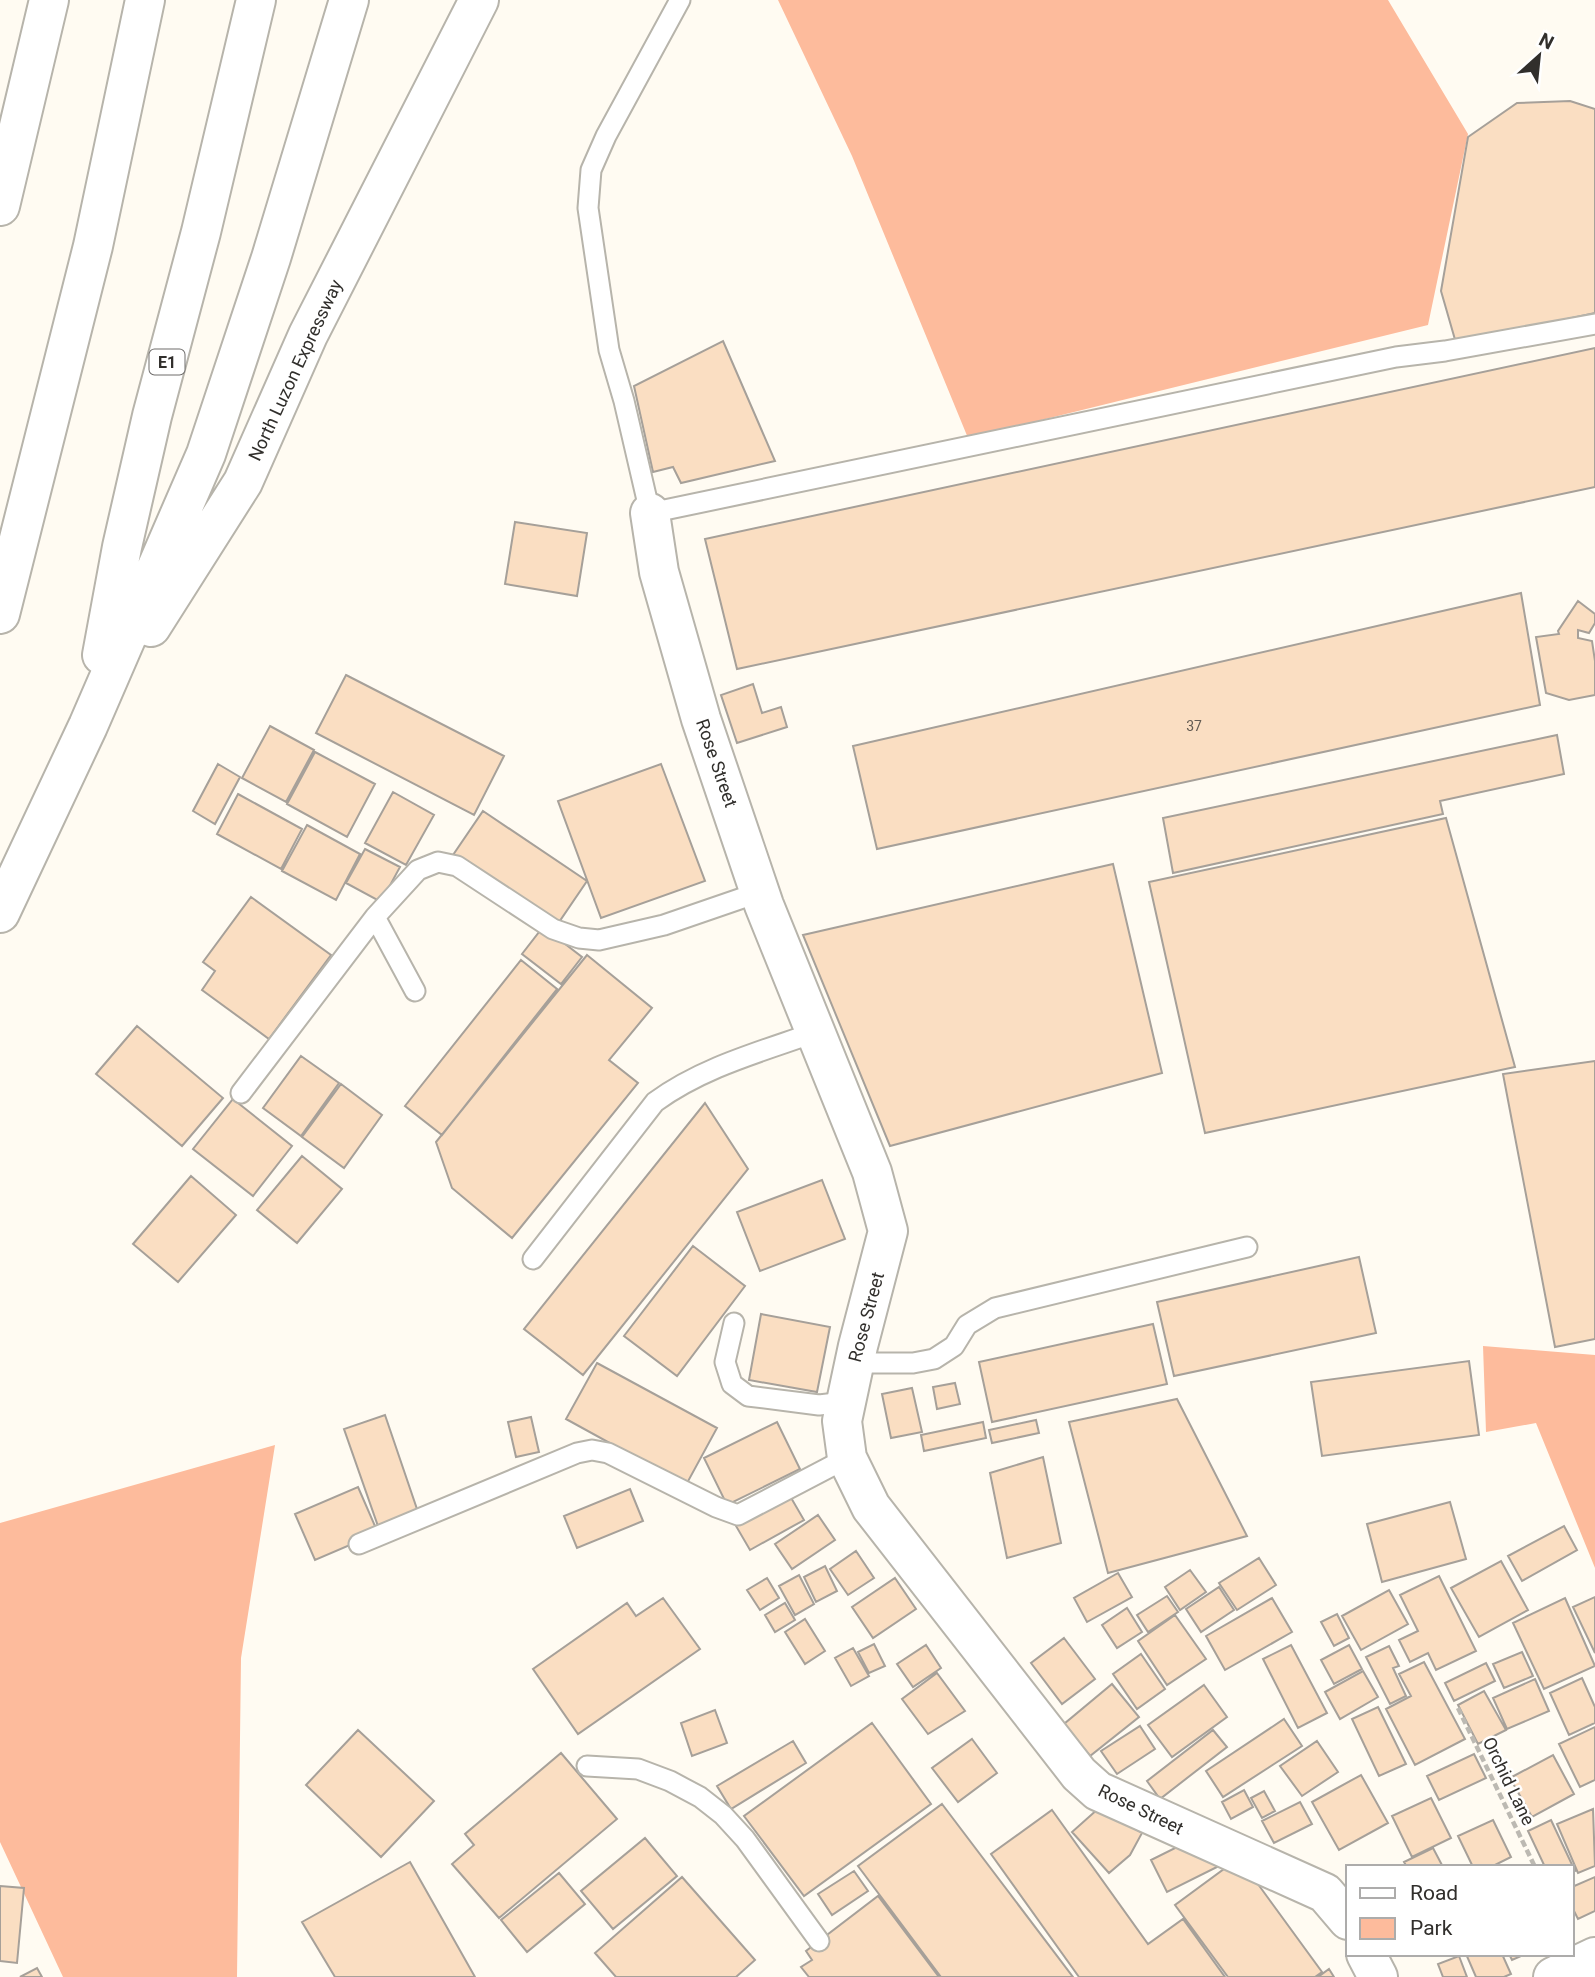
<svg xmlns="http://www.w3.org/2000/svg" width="1595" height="1977" font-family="Roboto,sans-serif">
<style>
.green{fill:#fdbb9c}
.building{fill:#fadec2;stroke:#a6a099;stroke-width:2}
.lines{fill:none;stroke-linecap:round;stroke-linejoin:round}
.lane-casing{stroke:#b7b4ab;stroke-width:23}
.street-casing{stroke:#b7b4ab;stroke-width:42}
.secondary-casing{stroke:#b7b4ab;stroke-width:42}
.highway-casing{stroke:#b7b4ab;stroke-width:42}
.path{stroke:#bcb9b2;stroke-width:4.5;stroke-dasharray:7 3.5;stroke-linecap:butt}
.lane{stroke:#fff;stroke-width:19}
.street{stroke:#fff;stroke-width:38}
.secondary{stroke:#fff;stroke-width:38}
.highway{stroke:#fff;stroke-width:38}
.labels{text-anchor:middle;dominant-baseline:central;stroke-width:5;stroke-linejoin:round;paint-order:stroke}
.number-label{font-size:14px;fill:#635b52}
.shield{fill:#fff;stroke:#6f6d6b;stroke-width:2}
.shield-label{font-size:16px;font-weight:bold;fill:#312f2c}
.street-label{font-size:18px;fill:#312f2c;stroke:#fff}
</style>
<rect width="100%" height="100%" fill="#fffbf2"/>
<!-- green -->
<path class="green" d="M778,0h610l80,134 -40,191 -460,113 -116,-282z
M1483,1346l112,9v213l-59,-145 -50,9z
M275,1445l-34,213 -4,319h-174l-63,-135v-319z"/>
<!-- building -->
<path class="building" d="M1570,101l25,8v204l-139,30 -15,-52 27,-154 49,-34z
M723,341l52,120 -94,22 -8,-16 -20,5 -19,-86z
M1595,348v139l-858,182 -32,-130z
M515,522l72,11 -10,63 -72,-12z
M1521,593l19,112 -663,144 -24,-103z
M1578,601l17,13v9l-6,10 -11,-3v8l14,3 3,20v34l-26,5 -23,-7 -10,-56 23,-3 -1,-3z
M346,675l158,81 -30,59 -158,-82z
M753,684l9,29 19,-6 6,20 -50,16 -16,-48z
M270,726l44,24 -28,52 -44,-24z
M1557,735l7,39 -124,27 3,13 -270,59 -10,-55z
M315,752l60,32 -28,53 -60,-33z
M218,764l22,13 -25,47 -22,-13z
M661,764l44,117 -104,37 -43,-117z
M393,792l41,23 -28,50 -41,-22z
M238,794l64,35 -21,40 -64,-35z
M483,811l104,70 -30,44 -104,-70z
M1446,818l69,249 -310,66 -56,-251z
M307,825l53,29 -24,46 -54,-29z
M365,849l35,18 -19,35 -35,-19z
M1113,864l49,209 -272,73 -87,-211z
M251,897l80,58 -62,84 -67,-49 13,-19 -12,-9z
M543,927l39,30 -21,27 -39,-30z
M587,955l65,53 -43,52 29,23 -126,155 -60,-50 -16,-46z
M521,960l36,29 -115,146 -37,-29z
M137,1026l86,72 -41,48 -86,-72z
M301,1056l38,27 -38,53 -38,-28z
M1595,1061v278l-40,8 -52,-273z
M341,1084l41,31 -38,53 -42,-31z
M233,1099l59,47 -39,50 -60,-47z
M705,1103l43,66 -165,206 -59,-46z
M302,1156l40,33 -45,54 -40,-33z
M191,1176l45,39 -58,67 -45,-38z
M822,1180l23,59 -85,32 -23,-59z
M693,1246l52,40 -68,90 -53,-40z
M1359,1257l17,76 -202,43 -17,-74z
M761,1314l69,13 -13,65 -68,-12z
M1153,1324l14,60 -175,38 -13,-60z
M1469,1361l10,74 -157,21 -11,-74z
M597,1363l120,65 -31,57 -120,-66z
M955,1383l5,21 -23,5 -4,-22z
M912,1388l10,44 -31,6 -9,-44z
M1177,1399l70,137 -139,37 -39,-151z
M385,1415l34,100 -40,14 -35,-100z
M531,1417l8,35 -23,5 -8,-35z
M1036,1420l3,13 -47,10 -3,-13z
M777,1422l23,47 -73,36 -23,-47z
M983,1422l3,16 -62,13 -3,-16z
M1043,1457l18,86 -54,15 -17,-85z
M358,1487l20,46 -63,27 -20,-46z
M630,1489l13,32 -66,27 -13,-32z
M790,1496l14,24 -54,30 -14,-24z
M1450,1502l16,57 -84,23 -15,-58z
M818,1515l17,25 -43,29 -17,-25z
M1564,1526l13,24 -55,31 -14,-25z
M856,1551l18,27 -26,17 -18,-26z
M1259,1558l17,27 -39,25 -18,-27z
M1501,1561l27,49 -49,27 -28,-49z
M825,1566l12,25 -21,11 -12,-25z
M1190,1570l16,22 -26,18 -15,-23z
M1118,1573l14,24 -45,25 -13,-24z
M799,1575l15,29 -19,11 -16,-29z
M1439,1576l37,75 -40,19 -8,-17 -18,9 -11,-22 19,-9 -18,-36z
M767,1578l12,20 -19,12 -13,-20z
M895,1578l21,31 -43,29 -21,-31z
M1219,1587l15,23 -33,22 -15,-23z
M1389,1590l19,34 -47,26 -19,-34z
M1167,1596l11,16 -30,20 -11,-17z
M1595,1597v56l-22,-46z
M663,1598l37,51 -122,85 -45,-65 94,-66 9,13z
M1272,1598l20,34 -67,38 -19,-34z
M1565,1598l30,68 -51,23 -31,-66z
M785,1603l10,17 -20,12 -10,-17z
M1127,1608l15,24 -25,16 -15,-23z
M1337,1614l12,24 -15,8 -13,-24z
M1175,1615l31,44 -39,26 -29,-44z
M805,1619l20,32 -20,13 -20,-32z
M1064,1638l31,41 -33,25 -31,-41z
M874,1644l11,22 -16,7 -11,-21z
M926,1645l15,23 -28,19 -16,-23z
M1291,1645l36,68 -29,15 -35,-69z
M1349,1645l13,24 -28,15 -13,-24z
M1389,1646l10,20 -6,2 13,28 -16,8 -24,-47z
M853,1648l16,28 -18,10 -16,-28z
M1522,1652l11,24 -29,12 -11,-24z
M1141,1654l24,35 -28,20 -24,-35z
M1424,1662l41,77 -50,26 -29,-56 25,-13 -12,-22z
M1486,1663l9,18 -41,20 -9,-18z
M1363,1671l15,26 -38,22 -15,-27z
M937,1673l28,38 -37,23 -26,-35z
M1582,1678l13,29v16l-26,12 -19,-42z
M1535,1679l14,32 -42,18 -14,-31z
M1112,1684l27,33 -49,39 -26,-32z
M1204,1685l23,32 -55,40 -24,-32z
M1484,1691l22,39 -28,14 -20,-39z
M1378,1707l28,57 -27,12 -27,-57z
M715,1710l12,33 -35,13 -11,-33z
M1284,1719l18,27 -79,51 -17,-26z
M872,1723l59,81 -127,92 -60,-80z
M1140,1726l15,23 -38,25 -16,-23z
M1595,1727v53l-15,7 -21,-43z
M358,1730l76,71 -53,56 -75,-72z
M1213,1730l14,17 -67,52 -13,-18z
M972,1739l25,34 -39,29 -26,-34z
M793,1741l13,22 -75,46 -14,-23z
M1317,1741l21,31 -36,24 -22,-30z
M561,1753l56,66 -118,99 -47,-54 22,-19 -9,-11z
M1474,1754l12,24 -47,22 -12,-24z
M1553,1755l21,39 -42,23 -22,-39z
M1361,1775l27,48 -49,27 -27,-48z
M1244,1790l9,17 -22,12 -9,-17z
M1264,1791l11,20 -13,7 -11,-20z
M1431,1798l20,40 -39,19 -20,-41z
M1300,1802l12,22 -38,19 -12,-22z
M942,1804l131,173h-132l-83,-111z
M1099,1808l43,25 -12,22 -21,18 -37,-41z
M1593,1809l2,57 -17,7 -21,-49z
M1052,1810l96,134 35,-25 42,58h-146l-88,-123z
M1493,1820l18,37 -20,10h-18l-15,-31z
M1551,1820l24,51 -3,1v-5h-27l-17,-36z
M645,1838l32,38 -64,53 -32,-38z
M1191,1840l32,13 -6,14 -50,25 -16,-32z
M1433,1848l10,19h-36l-3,-5z
M1239,1858l83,114 -7,5h-87l-53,-72z
M410,1862l65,115h-140l-33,-55z
M854,1871l14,20 -36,24 -14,-21z
M559,1873l26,31 -58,48 -26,-32z
M682,1877l73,83 -19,17h-120l-21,-24z
M1595,1877v34l-17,8 -6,-12v-20z
M0,1886l24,2 -7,75 -17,-2z
M878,1896l61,81h-130l-8,-10 11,-7 -6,-9z
M1466,1954h36l9,20 -7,3h-28z
M1509,1954h17l-14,6z
M1459,1956l8,21h-24l-5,-13z
M37,1968l5,9h-22z
M1329,1969l5,8h-16z"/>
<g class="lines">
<!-- lane casing -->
<g class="lane-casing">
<path id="lane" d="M680,0l-74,136 -15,34 -3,38 21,142 15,51 26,112 746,-156 49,-6 150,-27
M375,917l40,74
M241,1093l134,-176 43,-47 20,-8 19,4 96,63 26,9 20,2 65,-15 96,-33
M533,1259l122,-157c48,-35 105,-50 161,-70
M734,1323l-9,39 7,22 16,12 71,9 26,-3
M854,1363h59l21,-4 20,-13 13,-21 28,-17 252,-61
M359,1544l218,-91 15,-3 16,3 108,54 22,8 109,-57
M587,1766l51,3 32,12 30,16 23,18 22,24 74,102"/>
</g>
<!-- street casing -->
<g class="street-casing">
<path id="street" d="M650,513l9,59 42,147 63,186 108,267 16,59 -30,115 -16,75 5,37 24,49 208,267 19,17 227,102 23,27
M1366,1954l12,23"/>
</g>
<!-- secondary casing -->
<g class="secondary-casing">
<path id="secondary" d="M0,206l49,-206
M1553,1977l42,-20"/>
</g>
<!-- highway casing -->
<g class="highway-casing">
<path id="highway" d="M0,614l93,-368 52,-246
M151,627l92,-145 65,-147 171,-335
M102,655l20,-108 30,-131 49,-184 55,-232
M0,913l88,-187 118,-272 65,-196 78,-258"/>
</g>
<!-- path -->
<path class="path" d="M1458,1708l77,159"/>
<!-- lane -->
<use href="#lane" class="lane"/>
<!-- street -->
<use href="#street" class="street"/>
<!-- secondary -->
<use href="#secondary" class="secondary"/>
<!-- highway -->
<use href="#highway" class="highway"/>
</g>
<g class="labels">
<!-- number labels -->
<g class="number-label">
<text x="1194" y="726">37</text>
</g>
<!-- shield labels -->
<rect class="shield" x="149.5" y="349.5" width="35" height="25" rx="5"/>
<g class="shield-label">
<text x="167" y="362">E1</text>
</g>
<!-- street labels -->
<g class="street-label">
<text transform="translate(295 370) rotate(-65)">North Luzon Expressway</text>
<text transform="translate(717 763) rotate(71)">Rose Street</text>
<text transform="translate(866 1317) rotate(-75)">Rose Street</text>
<text transform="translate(1509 1781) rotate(64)">Orchid Lane</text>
<text transform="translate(1141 1809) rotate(26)">Rose Street</text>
</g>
</g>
<!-- legend -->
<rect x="1346" y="1865" width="228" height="91" fill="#ffffff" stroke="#adacab" stroke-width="2"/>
<rect x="1360" y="1888" width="35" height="10" fill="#ffffff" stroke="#adacab" stroke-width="2"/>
<text x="1410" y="1900" font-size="21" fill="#312f2c">Road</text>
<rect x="1360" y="1918" width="35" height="21" fill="#fdbb9c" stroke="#adacab" stroke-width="2"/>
<text x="1410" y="1935" font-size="21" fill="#312f2c">Park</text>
<!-- north arrow -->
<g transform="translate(1539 56) rotate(27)" stroke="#ffffff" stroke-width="5" paint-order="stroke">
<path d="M0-5L12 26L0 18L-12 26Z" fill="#312f2c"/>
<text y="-10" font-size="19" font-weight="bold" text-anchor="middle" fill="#312f2c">N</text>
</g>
</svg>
